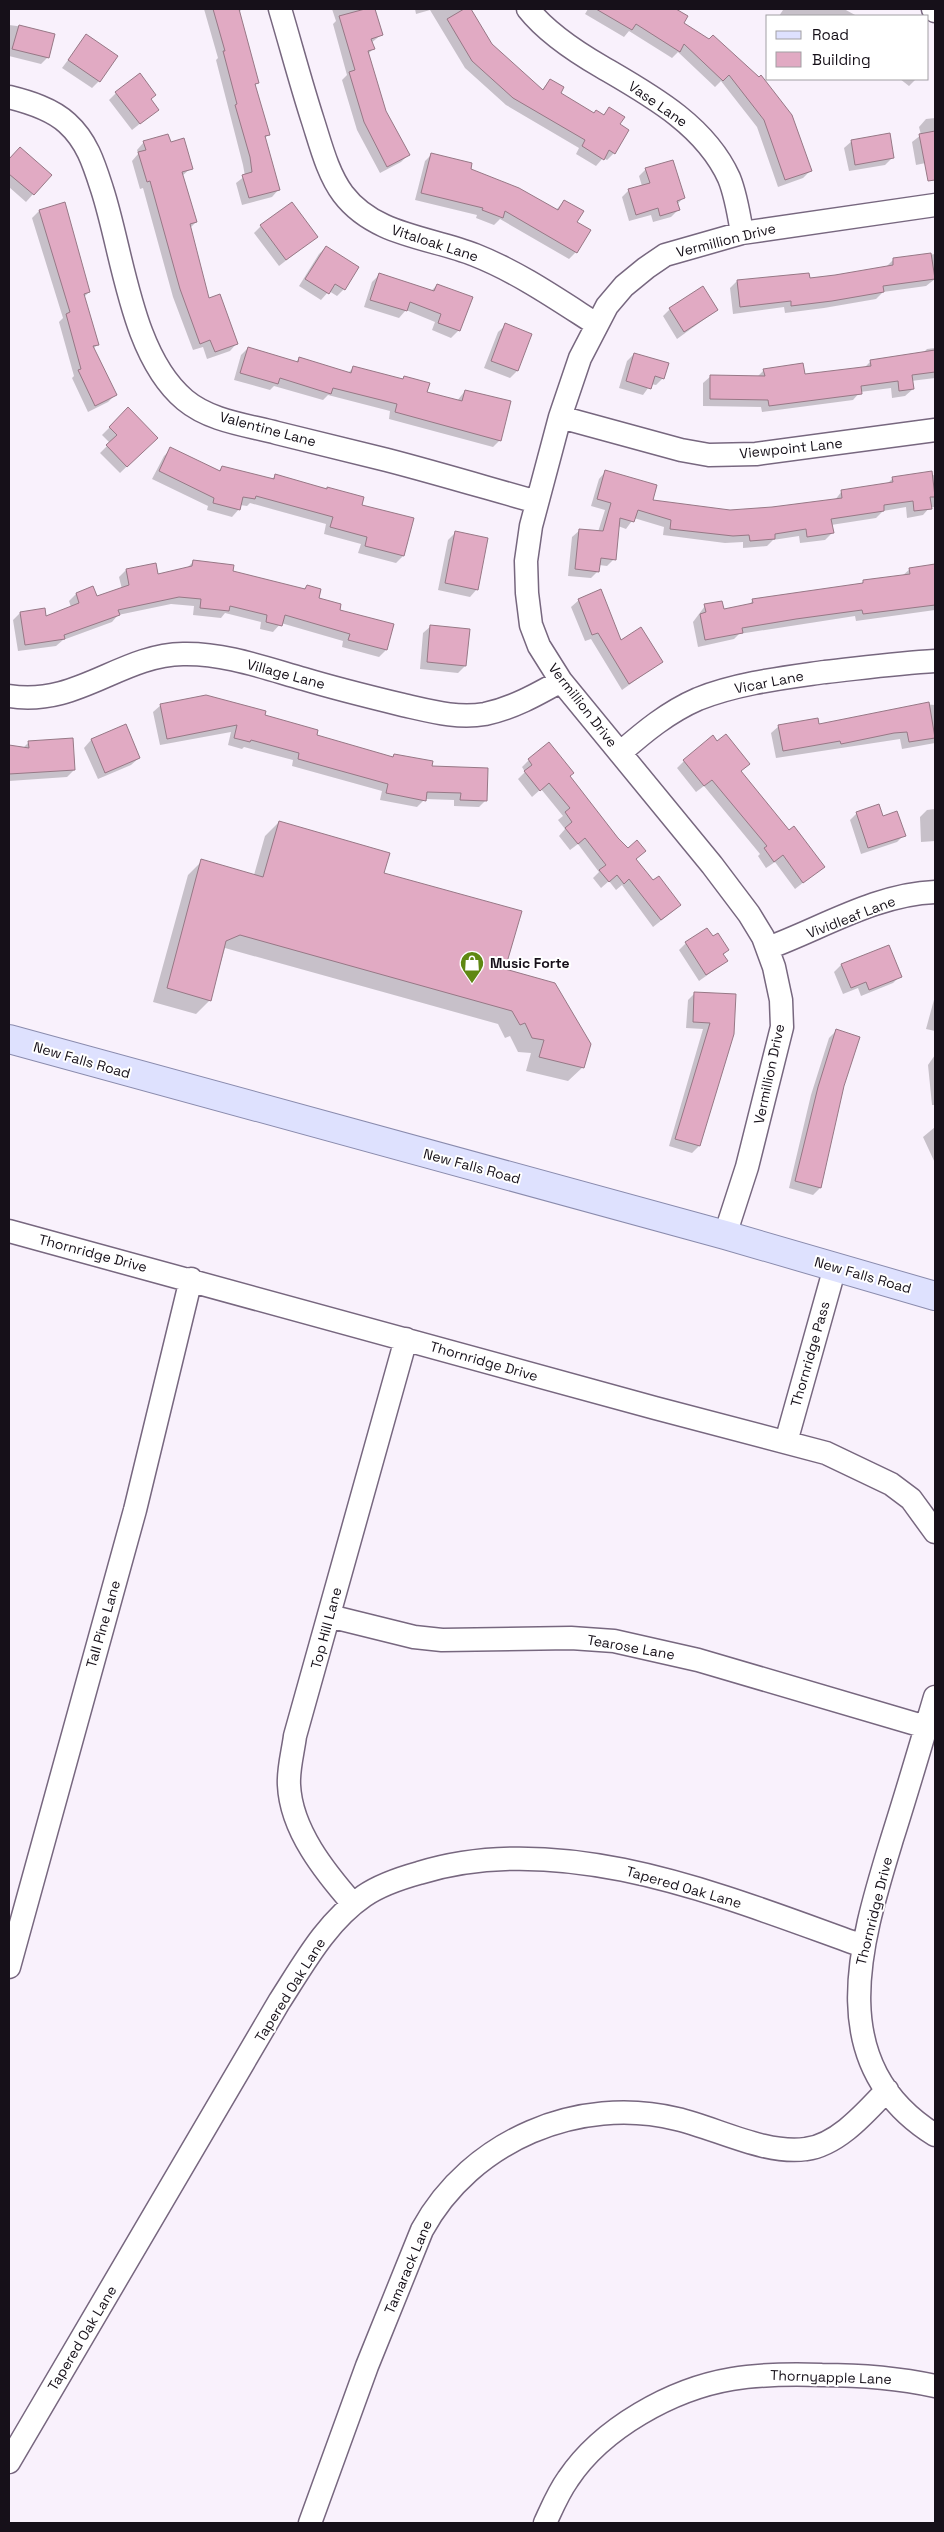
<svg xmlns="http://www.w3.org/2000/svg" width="944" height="2532" font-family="'Space Grotesk',sans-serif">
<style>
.shadow{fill:#0003}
.building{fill:#e1aac3;stroke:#977886}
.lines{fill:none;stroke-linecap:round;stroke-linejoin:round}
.minor-casing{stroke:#77677f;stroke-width:25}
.major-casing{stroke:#8a8bad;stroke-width:30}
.minor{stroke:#fff;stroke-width:22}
.major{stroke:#dee1fe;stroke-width:28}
.labels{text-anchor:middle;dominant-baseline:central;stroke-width:4;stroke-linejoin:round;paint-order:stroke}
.street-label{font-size:14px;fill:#161019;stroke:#fff}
.poi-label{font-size:14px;font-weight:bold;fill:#161019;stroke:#fff;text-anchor:start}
</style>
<rect width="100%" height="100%" fill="#f9f1fc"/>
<!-- shadow -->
<path class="shadow" d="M204,9h38l-3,3 19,70 -4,4 14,49 -4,4 15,50 -7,8 -30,8 -6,-22 9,-7 -2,-11 -27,-105 2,-2z
M332,9h42l7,26 -10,8 2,6 -5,5 17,57 23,44 -7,7 -21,11 -23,-43 -15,-50 5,-5 -14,-51 3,-3z
M415,9h55l21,36 50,46 9,-11 9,13 34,21 10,1 6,-6 10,15 -5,29 -7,7 -4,-2 -7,8 -20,-12 3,-6 -73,-43 -41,-37 -35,-58 -14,4z
M588,9h62l5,3 3,-3h16l12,8 -4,7 109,91 19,56 -7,7 -25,9 -21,-60 -36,-46 -6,6 -37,-35 -6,6 -43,-27 -5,6 -39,-23z
M780,9h64l13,7h-78l4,-6z
M9,25l16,2 23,30 -7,7 -32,-8z
M86,36l13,45 -7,7 -30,-20z
M900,79h16l-7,7z
M116,93l41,17 -25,20 -23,-30z
M935,118v43l-19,4 -4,-23 9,-7 -2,-8 7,-8z
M852,141l40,17 -7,7 -36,6 -5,-23z
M144,142l26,2 21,24 -9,8 14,46 -6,6 18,72 29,43 -7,8 -23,8 -4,-12 -10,3 -20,-53 -30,-109 -3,1 -8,-28 6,-7 -1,-4z
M432,154l124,56 8,-9 11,21 1,30 -7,7 -69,-40 -6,6 -18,-7 1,-3 -62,-15 10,-39z
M13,156l37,19 -24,27 -17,-15v-27z
M646,169l37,29 -6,7 1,5 -7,7 -18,5 -2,-7 -22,6 -7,-24 7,-7 13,-4 -3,-10z
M39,211l50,81 -5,5 14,47 -5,5 22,46 -7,7 -20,10 -16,-34 2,-2 -15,-54 4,-4 -31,-100z
M261,226l55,11 -37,29 -25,-33z
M326,247l18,42 -7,7 -8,-5 -8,9 -22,-14 20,-32z
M935,254v25l-9,7 -43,6 -7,7 -52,9 -39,5 -1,-6 -51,7 -3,-26 7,-7 72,-2 76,-11 8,-8z
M379,275l52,16 6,-6 22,45 -8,8 -19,-8 3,-8 -29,-12 -7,8 -35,-11 8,-25z
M670,309l47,1 -40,29 -14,-23z
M506,325l11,46 -7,7 -26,-10 14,-36z
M248,348l48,14 3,-4 49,15 5,-5 49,12 24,13 31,8 8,-10 35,49 -7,7 -104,-28 1,-8 -62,-16 -5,5 -49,-14 -4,4 -36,-10 7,-25z
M935,348v30l-24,3 2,8 -8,7 -13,2 -1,-10 -31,4 -7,8 -91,12 -1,-5 -58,-1v-23l8,-7 46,1 7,-7 40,6 60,-8 7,-7 52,-8 4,-4z
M634,354l29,24 -7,7 -5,-1 -8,11 -24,-7 8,-27z
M128,409l28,29 -36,35 -20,-20 10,-10 -8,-8z
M171,449l47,23 4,-4 50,11 3,-3 88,22 -2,8 42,50 -7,7 -38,-10 3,-9 -37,-10 2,-10 -76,-21 -3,3 -7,-1 -1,4 -7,8 -25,-7 1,-4 -56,-27 12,-23z
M606,471l45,30 79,10 42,-2 63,-9 7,-9 45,-7 6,-6 42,-3v32h-5l-7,8 -16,3 -1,-11 -23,4 -7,7 -45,7 1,8 -7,7 -25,3 -1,-7 -26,4 -6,6 -24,2v-6l-18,1 -62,-8 1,-8 -30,-9 -8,11 -8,-3 -4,33 -7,7 -8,-1 -1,6 -7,7 -23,-2 4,-39 8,-7 18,2 7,-22 -14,-4 8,-27z
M455,533l22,56 -7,8 -32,-7 10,-50z
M193,562l110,28 4,-4 10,13 21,12 48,39 -7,7 -37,-10 1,-6 -62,-18 -8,9 -13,-3 1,-7 -36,-9 -4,5 -28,-3 1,-9 -23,-2 -53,11 -6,7 -49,18 -7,6 -38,5 -5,-31 7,-7 25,4 26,-10 -2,-6 7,-7 20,4 26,-9 -3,-12 7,-7 31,5 29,-6z
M935,565v45l-79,11 -1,-5 -116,18 -5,5 -36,8 -5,-25 12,-16 18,4 25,-4 5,-6 107,-15 4,-4 38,-5 8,-7z
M579,600l41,42 41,20 -39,28 -31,-51 -6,2 -14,-34z
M431,626l34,40 -7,7 -38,-4 3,-36z
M923,704l12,1v38l-33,6 -2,-10 -124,19 -5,-25 8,-7 39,-1z
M161,705l103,11 51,20 77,22 2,-3 36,13 56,32 -7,7 -25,-1v-6l-29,-1 -8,8 -37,-7 2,-9 -90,-25 1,-6 -49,-13 -2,2 -14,-4 3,-13 -71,13 -7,-33z
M125,726l14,32 -8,7 -33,14 -14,-31 7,-8z
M29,742l45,28 -7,7 -58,4v-35l14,2z
M529,760l40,17 84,105 26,23 -7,7 -19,15 -31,-42 -6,5 -7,-9 -8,7 -8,-10 6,-6 -21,-28 -8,6 -11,-14 6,-7 -7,-9 5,-4 -22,-27 -9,8 -14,-18 7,-7 -3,-5z
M684,761l105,71 34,35 -28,22 -20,-27 -9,6 -8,-12 2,-2 -56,-68 -8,6 -19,-24z
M935,809v32l-14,1 -1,-25 7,-7z
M857,813l26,5 21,17 -7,7 -36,12 -11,-34z
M279,822l103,52 122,96 79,97 -15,14 -42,-10 5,-18 -13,-1 -8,-16 -5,2 -7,-14 -273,-76 -15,52 -14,14 -43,-12 35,-127 14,-14 52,14 11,-39z
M712,938l16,12 -5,5 4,6 -28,20 -20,-31 7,-7z
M841,965l59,11 -7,7 -32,13 -3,-8 -15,6 -9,-22z
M695,993l40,2 -36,151 -7,7 -23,-7 34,-117 -17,-1 2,-28z
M935,996v35l-9,-2z
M837,1030l6,56 -23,102 -7,7 -24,-7 22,-93 18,-57z
M935,1055v50h-3l-4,-40z
M935,1127v36l-12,-26z"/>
<!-- building -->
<path class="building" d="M213,9h26l20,74 -4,1 15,51 -5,1 15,54 -31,8 -7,-23 10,-3 -2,-15 -15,-52 2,-1 -14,-53h2z
M365,9h10l8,26 -12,4 4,10 -7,2 18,60 24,44 -23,12 -23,-45 -15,-50 6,-2 -16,-54z
M464,9h7l21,35 51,46 7,-11 14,8 -3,6 33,20 2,-3 8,5 5,-8 16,10 -5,7 9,6 -14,24 -6,-4 -5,10 -22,-14 3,-6 -72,-42 -41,-37 -25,-42z
M596,9h80l12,7 -4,7 25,16 4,-4 46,42 2,-2 31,40 20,56 -27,9 -21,-60 -35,-45 -6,6 -39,-37 -4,8 -44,-28 -4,6z
M19,25l36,9 -6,24 -37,-9z
M86,34l32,22 -18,26 -32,-22z
M140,73l16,22 -5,4 8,11 -19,14 -25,-32z
M935,131v49l-7,1 -9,-47z
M890,133l4,25 -39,7 -4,-25z
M168,134l3,8 13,-4 9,31 -11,3 15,50 -7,2 19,74 11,-4 18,50 -23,8 -5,-12 -10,4 -20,-55 -30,-108 -3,1 -9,-30 8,-2 -3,-9z
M20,147l32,28 -18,20 -25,-21v-15z
M431,153l41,10 -1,6 48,19 39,22 6,-10 20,11 -7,11 14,8 -14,23 -72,-42 -2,7 -21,-8 1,-2 -62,-15z
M673,160l12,38 -8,3 3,9 -20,6 -2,-8 -22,7 -8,-26 22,-6 -5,-15z
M65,202l25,90 -6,2 15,51 -6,1 24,49 -22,11 -17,-36 3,-1 -15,-55 4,-2 -31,-102z
M292,202l26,35 -32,23 -26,-35z
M326,246l33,21 -14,23 -10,-6 -6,10 -24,-15z
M931,253l4,26 -52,7 1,6 -52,9 -41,5v-5l-51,6 -3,-27 72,-7 1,5 25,-3 58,-10v-7z
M379,273l55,18 3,-7 36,13 -13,34 -22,-8 3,-9 -31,-12 -3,9 -37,-11z
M703,286l15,24 -34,22 -15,-24z
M505,323l27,11 -14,37 -27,-10z
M248,347l50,15 1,-5 52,16 2,-7 50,13 1,-3 26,7 -3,9 35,9 3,-11 46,11 -10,40 -106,-29 2,-8 -64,-16 -2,6 -51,-16 -2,6 -38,-11z
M935,350v22l-23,3 2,14 -15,2 -1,-10 -37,5 1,8 -93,12 -1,-6 -58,-1v-24l55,1 -2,-7 40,-6 2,11 66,-8 -1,-6z
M634,353l35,10 -5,16 -9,-3 -4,13 -25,-8z
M128,407l30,31 -31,29 -21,-22 11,-10 -8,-8z
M170,447l50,24 2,-5 52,13 1,-5 52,15v-2l37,10 -2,8 52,13 -10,38 -39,-10 2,-9 -37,-10 3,-10 -77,-21 -1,3 -12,-2 -3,13 -27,-7 1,-5 -55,-27z
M605,470l52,15 -4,15 77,10 42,-3 70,-9 -1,-8 52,-8 -1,-5 40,-6 3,26h-5l2,12 -18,2 -1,-10 -29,4v6l-53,8 3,14 -27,4 -1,-8 -31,5v5l-25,2 -1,-6 -16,1 -63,-7 1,-9 -33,-10 -4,12 -14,-4 -4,42 -15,-2 -2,14 -24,-3 4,-40 24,2 8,-28 -14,-4z
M455,531l33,7 -10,52 -33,-7z
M193,560l41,5 -1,6 72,18 2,-4 14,4 -2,9 22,6 -1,6 54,14 -7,26 -39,-10 2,-6 -65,-19 -3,11 -16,-4 1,-7 -37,-9 -1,5 -29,-3 1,-9 -22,-2 -61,13 2,5 -56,20 1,4 -40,6 -5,-33 25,-4 1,8 33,-13 -3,-10 17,-7 4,10 32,-11 -3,-16 30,-6 2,11 34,-8z
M935,564v41l-72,9 -1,-4 -66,9 -54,9 1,5 -38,7 -5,-26 6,-2 -2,-8 18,-3 2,8 29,-6 -1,-4 111,-16v-3l47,-6 -1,-6z
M601,589l20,51 20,-13 22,35 -34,22 -31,-51 -6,2 -14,-36z
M430,625l40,4 -4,37 -39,-4z
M206,695l60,16 -1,4 53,15 -1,5 76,22 1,-3 39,7 -1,5 56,2 -1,33 -27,-1 1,-7 -34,-1 -1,9 -40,-8 2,-9 -90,-25 1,-6 -48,-13 -1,2 -16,-4 3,-13 -70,14 -7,-35z
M929,702l6,36 -26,4 -2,-10 -13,1 -53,11 -1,-3 -57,10 -5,-26 40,-7 1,6z
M126,724l14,34 -35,15 -14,-34z
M726,734l24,30 -9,7 48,59 5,-4 31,41 -22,16 -20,-28 -9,7 -10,-14 3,-2 -55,-66 -8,6 -21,-26 30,-25 4,6z
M73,738l2,32 -66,4v-29l20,3 -1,-7z
M549,742l25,31 -4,3 48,62 10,10 9,-8 9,11 -10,8 17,21 6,-4 22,29 -20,15 -32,-41 -5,5 -7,-9 -8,7 -10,-12 7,-5 -21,-27 -7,6 -13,-16 7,-6 -7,-10 5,-4 -21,-25 -9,8 -16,-20 8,-6 -4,-6z
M879,804l4,12 14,-5 9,25 -38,12 -12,-36z
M279,821l111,32 -6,20 138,38 -17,58 50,14 36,61 -7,24 -45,-11 5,-17 -12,-2 -7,-15 -5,2 -8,-14 -272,-76 -14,6 -15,60 -44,-13 34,-129 62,18z
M707,928l6,8 5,-3 11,17 -6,4 5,7 -22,14 -21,-33z
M889,945l13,32 -33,13 -3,-8 -15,6 -10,-24z
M694,992l42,2 -2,40 -34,112 -25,-7 35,-116 -17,-1z
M836,1029l24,8 -16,49 -23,102 -26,-7 23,-94z"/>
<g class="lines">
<!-- minor casing -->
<g class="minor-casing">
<path id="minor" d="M280,9c11,37 21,75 33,112 8,25 15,53 30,73 32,42 87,43 132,61 43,17 82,44 121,69
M528,9c19,24 48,43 74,58 48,28 103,58 127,111 7,17 10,37 13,55
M933,9l2,2
M9,97c20,5 43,12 58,26 20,18 27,41 35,66 21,64 29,166 83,211 25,21 62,25 92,33 37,9 74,18 110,27 50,13 100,28 150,42
M560,417l121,33 28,5 47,-1 179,-24
M9,696c68,11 111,-41 174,-42 41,-1 82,14 121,25 33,10 66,18 99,26 27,6 54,14 82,9 28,-6 51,-19 76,-33
M620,753c24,-21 48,-41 78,-54 40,-16 85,-21 127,-27 37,-4 73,-9 110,-11
M768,948c54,-20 109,-54 167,-56
M9,1231l646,177 171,45 65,31 20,15 24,33
M725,1235l22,-68 35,-140 -1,-27 -7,-33 -11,-30 -14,-23 -37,-49 -151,-184 -22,-35 -8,-21 -4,-32 -1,-32 5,-35 29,-109 20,-59 27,-52 17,-20 22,-18 19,-13 77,-22 193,-28
M786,1442l49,-175
M329,1616l85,21 28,3 129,-2 43,3 84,19 228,67
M935,1697c-14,47 -28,95 -43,142 -32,105 -70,225 43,296
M353,1904c-28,-32 -62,-74 -64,-119 -1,-16 4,-33 6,-49l111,-397
M9,1967l126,-457 56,-231
M9,2462l270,-460c24,-37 47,-80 85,-106 16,-11 37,-18 55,-23 145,-45 309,25 444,73
M310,2523l57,-157 55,-136c49,-90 157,-135 255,-111 39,9 89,36 129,30 32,-4 60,-37 81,-59
M545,2523c7,-15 13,-30 23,-44 34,-51 104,-90 164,-100 30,-5 60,-5 90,-4 39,0 76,3 113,11"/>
</g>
<!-- major casing -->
<g class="major-casing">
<path id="major" d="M9,1039l716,196 210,61"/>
</g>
<!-- minor -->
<use href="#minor" class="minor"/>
<!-- major -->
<use href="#major" class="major"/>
</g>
<!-- icons -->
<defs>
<g id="shop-pin" transform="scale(1.25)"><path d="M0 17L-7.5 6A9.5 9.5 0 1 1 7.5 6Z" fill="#5f8813" stroke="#fff"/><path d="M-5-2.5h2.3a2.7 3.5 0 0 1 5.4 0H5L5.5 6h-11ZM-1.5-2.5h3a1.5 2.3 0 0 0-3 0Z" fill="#fff"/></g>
</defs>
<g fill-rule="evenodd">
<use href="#shop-pin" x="472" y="963"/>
</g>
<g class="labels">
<!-- street labels -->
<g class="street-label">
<text transform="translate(658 104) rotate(35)">Vase Lane</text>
<text transform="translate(726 240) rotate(-14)">Vermillion Drive</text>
<text transform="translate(435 243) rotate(18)">Vitaloak Lane</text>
<text transform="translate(268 429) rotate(15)">Valentine Lane</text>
<text transform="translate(791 448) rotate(-6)">Viewpoint Lane</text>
<text transform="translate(286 674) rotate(15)">Village Lane</text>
<text transform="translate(769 682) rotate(-11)">Vicar Lane</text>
<text transform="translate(583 705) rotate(52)">Vermillion Drive</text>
<text transform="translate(851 917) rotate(-21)">Vividleaf Lane</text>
<text transform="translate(82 1060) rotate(16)">New Falls Road</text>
<text transform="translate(769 1074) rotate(-78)">Vermillion Drive</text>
<text transform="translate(472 1166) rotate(15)">New Falls Road</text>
<text transform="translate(93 1253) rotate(15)">Thornridge Drive</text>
<text transform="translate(863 1275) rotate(16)">New Falls Road</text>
<text transform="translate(810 1354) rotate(-74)">Thornridge Pass</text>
<text transform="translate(484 1361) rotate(16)">Thornridge Drive</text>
<text transform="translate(103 1624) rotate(-74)">Tall Pine Lane</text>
<text transform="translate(326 1628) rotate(-75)">Top Hill Lane</text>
<text transform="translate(631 1647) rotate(10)">Tearose Lane</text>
<text transform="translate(684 1887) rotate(16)">Tapered Oak Lane</text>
<text transform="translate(874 1911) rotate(-76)">Thornridge Drive</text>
<text transform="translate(290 1990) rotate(-58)">Tapered Oak Lane</text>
<text transform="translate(408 2267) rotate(-67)">Tamarack Lane</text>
<text transform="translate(82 2338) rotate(-59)">Tapered Oak Lane</text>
<text transform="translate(831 2377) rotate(2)">Thornyapple Lane</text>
</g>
<!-- poi labels -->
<g class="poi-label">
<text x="490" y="963">Music Forte</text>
</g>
</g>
<!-- border -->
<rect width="944" height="2532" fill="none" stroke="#161019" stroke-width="20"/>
<!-- legend -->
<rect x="766" y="15" width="162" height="65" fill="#ffffff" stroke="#a29fa3"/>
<rect x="776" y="31" width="25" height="8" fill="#dee1fe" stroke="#a29fa3"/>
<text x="812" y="40" font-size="15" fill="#161019">Road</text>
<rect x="776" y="52" width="25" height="15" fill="#e1aac3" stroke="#a29fa3"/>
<text x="812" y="65" font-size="15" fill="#161019">Building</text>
</svg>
